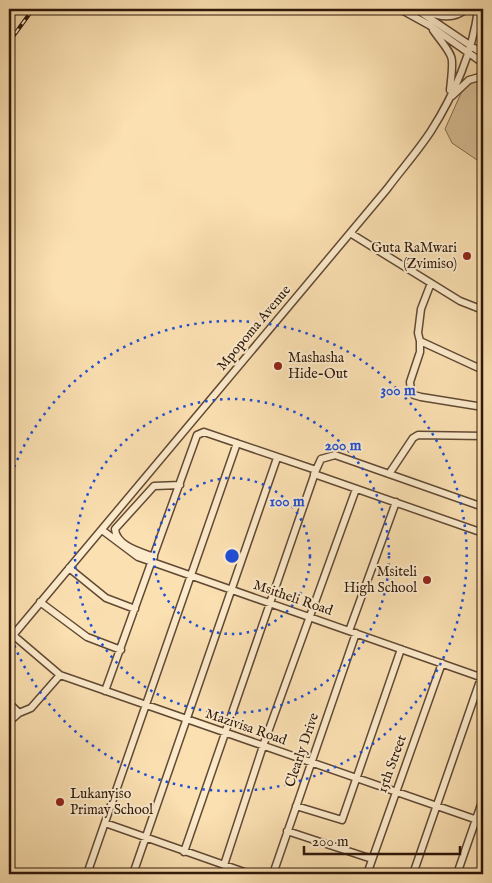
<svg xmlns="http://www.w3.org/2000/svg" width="492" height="883" font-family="'IM FELL English',serif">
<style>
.green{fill:#d8be95;stroke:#836a50}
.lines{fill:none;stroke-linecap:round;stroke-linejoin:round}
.minor-casing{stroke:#614934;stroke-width:9}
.minor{stroke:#fcebcc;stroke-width:6}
.rail-casing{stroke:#2e170a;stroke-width:4}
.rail{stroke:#fcebcc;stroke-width:2;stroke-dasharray:5.5;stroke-linecap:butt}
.ring{fill:none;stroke:#1d4ed8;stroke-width:2.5;stroke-dasharray:2.5 5}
.poi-dot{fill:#8f2418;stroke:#fcebcc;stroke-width:2}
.labels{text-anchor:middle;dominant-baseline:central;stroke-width:4;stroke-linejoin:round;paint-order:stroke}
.poi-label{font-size:14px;fill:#2e170a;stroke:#fcebcc;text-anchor:end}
.street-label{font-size:14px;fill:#2e170a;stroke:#fcebcc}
.centre{fill:#1d4ed8;stroke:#fcebcc;stroke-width:2.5}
.ring-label{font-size:15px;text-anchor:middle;font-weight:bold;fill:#1d4ed8;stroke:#fcebcc;stroke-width:4;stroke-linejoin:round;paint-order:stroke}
</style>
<rect width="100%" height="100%" fill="#fbe0b1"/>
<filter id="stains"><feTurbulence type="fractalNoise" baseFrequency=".004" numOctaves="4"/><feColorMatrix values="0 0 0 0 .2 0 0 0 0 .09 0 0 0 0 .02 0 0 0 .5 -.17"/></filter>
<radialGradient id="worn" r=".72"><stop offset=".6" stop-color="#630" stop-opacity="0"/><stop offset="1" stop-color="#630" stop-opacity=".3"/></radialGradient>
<!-- green -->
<path class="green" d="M483,79v83h-3l-28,-19 -7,-14 17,-38 7,-8z"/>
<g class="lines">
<!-- minor casing -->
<g class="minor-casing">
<path id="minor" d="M400,9l29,16 54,38
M416,9l67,45
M425,11c14,6 29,9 41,-2
M433,30c22,30 21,22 17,60
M452,96l17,-16 14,-4
M350,233l110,68 23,9
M431,283l-10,26 -3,24 2,8v11l-10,30 1,9 3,4 7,2 62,10
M420,341l63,29
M314,474l169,59
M389,474l24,-36 5,-3 65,1
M102,530l36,27 345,121
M154,557c-13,-5 -38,-11 -39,-28l39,-43 26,-1
M69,568l37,30 29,11
M40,602l47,35 34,13
M349,631l47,-129
M13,635l47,40 423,147
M9,640l378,-451c14,-19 31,-38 44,-58 23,-36 42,-80 47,-122
M105,691l92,-256 7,-3 112,38
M9,703l10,10
M9,722l10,-9 12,-5 29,-33
M296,806l46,14 59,-171
M105,823l145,51
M287,831l85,28
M184,852l132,-382 5,-11 14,-4 148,52
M224,865l39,-119 93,-257
M87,874l150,-431
M133,874l144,-416
M273,874l83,-241
M367,874l75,-211
M413,874l68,-196
M457,874l26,-75"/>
</g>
<!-- minor -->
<use href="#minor" class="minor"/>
<!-- rail casing -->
<g class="rail-casing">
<path id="rail" d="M9,42l24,-33"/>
</g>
<!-- rail -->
<use href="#rail" class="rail"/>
</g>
<!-- distance rings -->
<g class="ring">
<circle cx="232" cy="556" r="78"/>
<circle cx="232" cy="556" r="157"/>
<path d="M9 481A235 235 0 1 1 9 631"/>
</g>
<!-- markers -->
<g class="poi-dot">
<circle cx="467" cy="256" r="5"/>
<circle cx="278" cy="366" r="5"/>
<circle cx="427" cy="580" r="5"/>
<circle cx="60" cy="802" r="5"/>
</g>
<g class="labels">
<!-- poi labels -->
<g class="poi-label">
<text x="457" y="248">Guta RaMwari<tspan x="457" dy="16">(Zvimiso)</tspan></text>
<text x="288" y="358" text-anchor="start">Mashasha<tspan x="288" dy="16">Hide-Out</tspan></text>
<text x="417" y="572">Msiteli<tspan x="417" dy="16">High School</tspan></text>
<text x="70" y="794" text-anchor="start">Lukanyiso<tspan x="70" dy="16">Primay School</tspan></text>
</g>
<!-- street labels -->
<g class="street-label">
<text transform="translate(254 328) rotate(-50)">Mpopoma Avenue</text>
<text transform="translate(293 598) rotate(19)">Msitheli Road</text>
<text transform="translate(246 727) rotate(19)">Mazivisa Road</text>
<text transform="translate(302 750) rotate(-71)">Clearly Drive</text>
<text transform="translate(392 764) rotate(-70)">15th Street</text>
</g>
</g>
<circle cx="232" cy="556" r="8" class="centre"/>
<g class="ring-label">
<text x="398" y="395">300 m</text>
<text x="343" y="450">200 m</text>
<text x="287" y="506">100 m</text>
</g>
<!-- margin -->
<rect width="492" height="883" fill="none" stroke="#fbe0b1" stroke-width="30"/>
<rect x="10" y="10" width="472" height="863" fill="none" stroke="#2e170a" stroke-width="2.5"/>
<rect x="15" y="15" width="462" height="853" fill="none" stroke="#2e170a"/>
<!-- scale -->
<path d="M304 846v8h156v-8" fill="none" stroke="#2e170a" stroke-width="2.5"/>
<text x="312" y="846" font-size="15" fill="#2e170a" stroke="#fcebcc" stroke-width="4" paint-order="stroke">200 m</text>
<rect width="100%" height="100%" filter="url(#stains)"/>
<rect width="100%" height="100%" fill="url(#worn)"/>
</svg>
